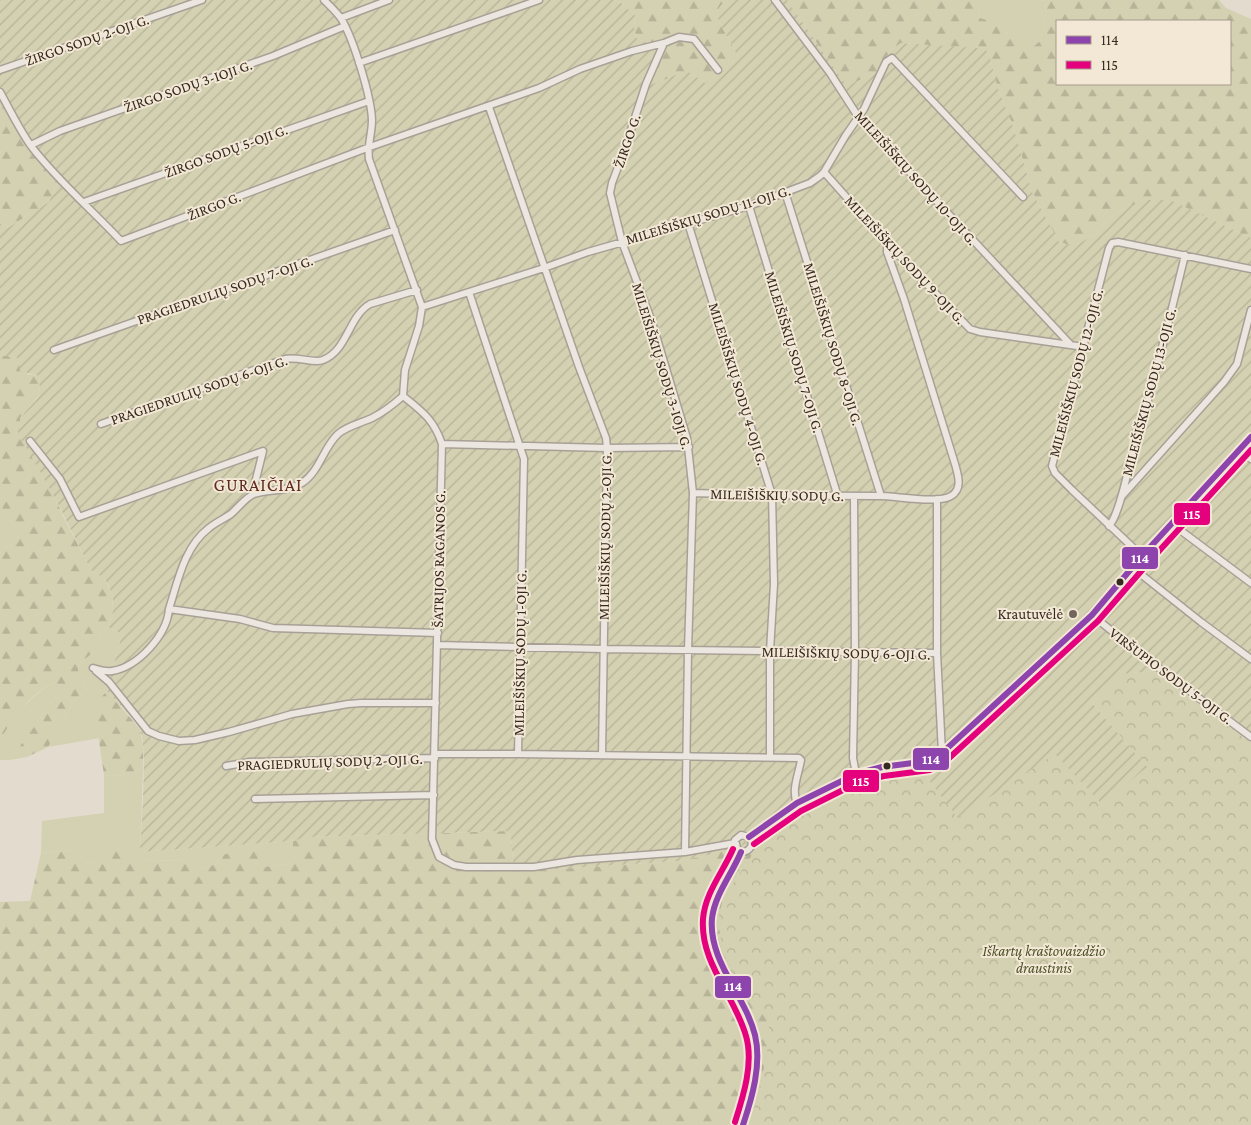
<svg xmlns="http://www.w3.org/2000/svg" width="1251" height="1125" font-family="'Crimson Pro',serif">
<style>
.grass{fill:#d3d1b1}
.forest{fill:url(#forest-firs);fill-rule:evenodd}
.park{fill:url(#park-crowns)}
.garden{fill:url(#garden-furrows)}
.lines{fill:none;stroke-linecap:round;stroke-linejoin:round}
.street-casing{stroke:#a8a097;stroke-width:9}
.street{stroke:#ebe6df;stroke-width:6}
.bus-1-casing{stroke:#f3e8d5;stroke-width:10}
.bus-2-casing{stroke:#f3e8d5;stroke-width:10}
.bus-1{stroke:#8e44ad;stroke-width:6}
.bus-2{stroke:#e5007d;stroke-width:6}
.bus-dot{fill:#362920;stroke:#f3e8d5;stroke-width:2}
.poi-dot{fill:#73675d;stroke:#f3e8d5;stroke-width:2}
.labels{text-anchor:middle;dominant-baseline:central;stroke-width:4;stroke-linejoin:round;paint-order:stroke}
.street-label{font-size:15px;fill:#362920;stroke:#f3e8d5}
.poi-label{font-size:15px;fill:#362920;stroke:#f3e8d5;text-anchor:end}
.park-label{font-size:15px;font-style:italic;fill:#4a5128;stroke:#f3e8d5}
.quarter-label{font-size:18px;letter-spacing:1px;fill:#5f2b22;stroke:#f3e8d5}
.line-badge{stroke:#f3e8d5;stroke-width:2}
.badge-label{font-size:14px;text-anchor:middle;font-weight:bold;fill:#fff}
</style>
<defs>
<pattern id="forest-firs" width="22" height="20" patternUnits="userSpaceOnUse" patternTransform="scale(1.25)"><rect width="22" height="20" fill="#d3d1b1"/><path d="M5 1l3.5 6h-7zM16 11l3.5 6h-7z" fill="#b6b398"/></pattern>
<pattern id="park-crowns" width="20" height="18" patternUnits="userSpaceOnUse" patternTransform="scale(1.25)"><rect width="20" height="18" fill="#d3d1b1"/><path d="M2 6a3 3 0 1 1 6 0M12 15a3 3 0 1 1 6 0" fill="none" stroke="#b6b398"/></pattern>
<pattern id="garden-furrows" width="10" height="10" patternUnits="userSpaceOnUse" patternTransform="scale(1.25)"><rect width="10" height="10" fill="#d3d1b1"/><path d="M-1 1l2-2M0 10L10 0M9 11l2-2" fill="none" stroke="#b6b398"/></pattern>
</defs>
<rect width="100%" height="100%" fill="#e3dbce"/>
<!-- grass -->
<path class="grass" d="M985,0h57l3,2 1,12 -6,27 -7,6c-16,-1 -23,-12 -34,-21 -5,-4 -13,-6 -19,-8 -3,-9 -3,-12 5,-18z
M0,505l12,17 7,19 -12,7 -7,-5z
M108,627l14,7 -15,57c-14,12 -10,31 -7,47l-52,9 26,-46 13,-12 -9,-17 1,-8 17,-14 6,-17z
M54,682l6,3 1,4 -51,71h-10c0,-6 0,-14 0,-20 4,-17 38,-50 54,-58z
M143,769l-3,83 153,-11v22l-30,4 -38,-13 -9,10 -13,5 -15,-9 -51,1 -18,-12 -21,12 -12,2 -11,-13 -34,3 1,-32 62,-8v-38c14,3 26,-2 39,-6z"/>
<!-- forest -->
<path class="forest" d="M615,0h111l-7,8 -2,9 21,40 -33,26 -14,-10 -39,11 18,-47 -21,7 -13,-6 -2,-12 1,-11 -15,-13z
M787,0h198c-8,6 -8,9 -5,18 6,2 14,4 19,8 11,9 18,19 34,21l7,-6 6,-27 -1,-12 -3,-2h177l7,8 25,11v219l-45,-21 -81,-9 -15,10 -15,17 -18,9h-11l-7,-2 -27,-50 -18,-63 -17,-43 -8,-33 -3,-3 -85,-7 -10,7 -15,24 -26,10 -7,-3zM1057,21h173v63h-173z
M0,98l21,39 36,48 -8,17 -40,25 -9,-3z
M0,355l19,3 8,16 12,2 1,18 -20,24 43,98 28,54 13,8 9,18 -1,22 -4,9 -6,6 -6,17 -17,14 -1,8 9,17 -13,12 -26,46 -21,10 -17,3 51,-71 -1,-4 -6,-3c-24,12 -41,36 -54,58v-197l7,5 12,-7 -7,-19 -12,-17z
M107,691l33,38 3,18v22c-13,4 -25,9 -39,6 -2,-16 -10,-58 -6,-71 2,-6 5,-9 9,-13z
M1251,743v382h-1251v-223l30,-1 11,-48 34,-3 11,13 12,-2 3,-10 18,-2 18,12 51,-1 15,9 13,-5 9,-10 39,-4 4,9 -4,8 29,-4v-22l14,-4 200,-6 4,7 3,32 44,-1 121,-8 25,-5 60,-17 19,-18z"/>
<!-- park -->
<path class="park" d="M1154,671l97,72v382h-501c6,-27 20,-71 19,-97 -1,-12 -10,-16 -17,-24 -11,-12 -25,-42 -29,-58 -10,-33 -1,-47 17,-73 8,-11 15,-24 24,-34 38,-41 106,-59 160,-65l34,43 97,-64 47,51 45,-37 -55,-64 29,-29z"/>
<!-- garden -->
<path class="garden" d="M0,0h615l5,2 15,13 -1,11 2,12 13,6 21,-7 -17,47 31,-12 7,1 14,10 33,-26 -21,-40 2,-9 7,-8h61l56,81 7,3 26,-10 15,-24 10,-7 75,5h8l5,5 8,33 17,43 18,63 27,50 7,2h11l18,-9 15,-17 15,-10 20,-8h25l81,38v505l-97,-72 -32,3 -30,29 55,64 -45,37 -47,-50 -97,64 -34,-44 -22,3 -38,8 -36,12 -45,24 -19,18 -60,17 -25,5 -121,8 -44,1 -3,-32 -4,-7 -200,6 -14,4 -153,11c1,-23 8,-106 0,-123 -4,-9 -25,-29 -33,-38l15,-57 -14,-7 4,-9 1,-14v-8l-5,-11 -4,-7 -13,-8 -36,-72 -37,-65c-1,-19 14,-25 22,-39l-1,-18 -19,-5 -2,-13 -18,-3v-131l9,3 40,-25 8,-17 -36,-48 -21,-39z"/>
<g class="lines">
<!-- street casing -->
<g class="street-casing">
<path id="street" d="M324,0c6,6 13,12 18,20 12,21 29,76 30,100 0,14 -5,26 -3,39l53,148 -3,19 -14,44 -2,26c20,16 31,24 39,48l-10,395 7,18 15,8 12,2h68l43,-7 108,-8 50,-9
M775,0l55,73 29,45 211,226
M341,18l48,-18
M664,43l-18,41 -22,67 -12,32 -2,10 12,49 30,80 35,116 6,55
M359,63l180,-63
M0,70l202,-70
M0,92c10,18 19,37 31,54 26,34 60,63 90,95l246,-93 172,-60 41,-19 52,-18 32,-8 15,-6 15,2 24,31
M489,107l90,260 27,71 1,10 -5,307
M31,145l29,-14 213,-75 72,-30
M824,172l64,72 82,85 10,3 104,15
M785,192l96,304
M84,202l285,-101
M749,206l89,291
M688,223l84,272 2,89 -4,67v106
M469,292l55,167 -6,295 281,4 2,2c-2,13 -10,30 -4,43
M422,307l122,-39 44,-16 161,-46 61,-23 10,-7 4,-4 22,-37 18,-26 14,-30 8,-17 6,-4 131,139
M54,350l341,-120
M101,424l184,-65c13,-3 29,5 38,1 25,-10 25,-43 47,-56l47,-14
M30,441l30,38 19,38 184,-66 -11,44
M442,444l165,4 82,-1
M1239,450l12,9
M1122,496l102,-114 13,-18 14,-54
M854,497l1,155 -2,106 3,16
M937,499v154
M1172,524l79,59
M1109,526c10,-11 16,-46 21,-61 20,-70 38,-139 55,-210
M1142,556l-70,-66 -17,-17 -3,-7 57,-218 3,-5 6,-1 133,27
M1133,568l68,54 50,37
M169,609l71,10 33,9 165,5
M1092,615l48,39 111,83
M437,645l166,4 334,4 5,100
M93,668c6,2 12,4 19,3 26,-4 55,-36 57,-62 9,-28 15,-62 40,-81 7,-6 15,-9 22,-14 7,-6 15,-17 23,-20 15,-5 34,-2 48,-11 18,-12 21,-35 36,-49 9,-8 23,-11 34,-16 12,-6 22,-14 31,-22
M96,671l13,11 39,49 11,5 20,5 16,-1 34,-8 63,-18 56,-10 13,-1h75
M435,754h83
M226,766l24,-4 185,-4
M255,799l179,-4
M749,837l48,-34 59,-29 26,-7 46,-6 14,-8 150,-138 50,-59 109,-119
M685,852l3,-202 5,-157c63,2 125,3 187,3 16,0 59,8 71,0 12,-7 7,-21 4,-32l-51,-165 -17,-47v-6l1,-2
M741,852c-8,24 -28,42 -29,69 0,44 32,74 43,114 6,24 -4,66 -12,90
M741,852l-4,-4 -2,-8 6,-5 8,2
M741,852c9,0 14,-8 8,-15"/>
</g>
<!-- street -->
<use href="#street" class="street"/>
<!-- bus-1 casing -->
<g class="bus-1-casing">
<path id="bus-1" d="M749,837l48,-34 59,-29 26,-7 46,-6 14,-8 150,-138 50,-59 109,-119
M741,852c-9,22 -26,42 -29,66 -4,43 33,77 43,117 7,29 -3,63 -12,90"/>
</g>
<!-- bus-2 casing -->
<g class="bus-2-casing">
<path id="bus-2" d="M754,844l47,-33 58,-29 25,-6 46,-6 17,-10 151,-139 51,-59 102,-112
M733,849c-10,23 -28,44 -30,70 -3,44 32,77 43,117 8,27 -3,61 -11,86"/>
</g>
<!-- bus-1 -->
<use href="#bus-1" class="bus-1"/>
<!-- bus-2 -->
<use href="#bus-2" class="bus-2"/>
</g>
<!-- markers -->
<g class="bus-dot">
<circle cx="1120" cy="582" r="4.5"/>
<circle cx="887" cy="766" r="4.5"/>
</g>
<circle class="poi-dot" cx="1073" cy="614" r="5"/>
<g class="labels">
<!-- street labels -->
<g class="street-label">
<text transform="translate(87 40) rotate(-19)">ŽIRGO SODŲ 2-OJI G.</text>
<text transform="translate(188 86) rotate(-19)">ŽIRGO SODŲ 3-IOJI G.</text>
<text transform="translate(627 141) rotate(-71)">ŽIRGO G.</text>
<text transform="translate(226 151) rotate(-20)">ŽIRGO SODŲ 5-OJI G.</text>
<text transform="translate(916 178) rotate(48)">MILEIŠIŠKIŲ SODŲ 10-OJI G.</text>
<text transform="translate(214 206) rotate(-21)">ŽIRGO G.</text>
<text transform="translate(708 215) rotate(-17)">MILEIŠIŠKIŲ SODŲ 11-OJI G.</text>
<text transform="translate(905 260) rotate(47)">MILEIŠIŠKIŲ SODŲ 9-OJI G.</text>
<text transform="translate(225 290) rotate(-19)">PRAGIEDRULIŲ SODŲ 7-OJI G.</text>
<text transform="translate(833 344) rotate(73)">MILEIŠIŠKIŲ SODŲ 8-OJI G.</text>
<text transform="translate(794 352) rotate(73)">MILEIŠIŠKIŲ SODŲ 7-OJI G.</text>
<text transform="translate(662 366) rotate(73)">MILEIŠIŠKIŲ SODŲ 3-IOJI G.</text>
<text transform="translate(1076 373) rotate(-75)">MILEIŠIŠKIŲ SODŲ 12-OJI G.</text>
<text transform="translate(738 384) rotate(73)">MILEIŠIŠKIŲ SODŲ 4-OJI G.</text>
<text transform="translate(199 390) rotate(-19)">PRAGIEDRULIŲ SODŲ 6-OJI G.</text>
<text transform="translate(1149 392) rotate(-75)">MILEIŠIŠKIŲ SODŲ 13-OJI G.</text>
<text transform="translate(777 495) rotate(1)">MILEIŠIŠKIŲ SODŲ G.</text>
<text transform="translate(605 536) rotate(-89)">MILEIŠIŠKIŲ SODŲ 2-OJI G.</text>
<text transform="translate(439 559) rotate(-89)">ŠATRIJOS RAGANOS G.</text>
<text transform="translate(520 653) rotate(-89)">MILEIŠIŠKIŲ SODŲ 1-OJI G.</text>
<text transform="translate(846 653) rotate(1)">MILEIŠIŠKIŲ SODŲ 6-OJI G.</text>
<text transform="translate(1171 676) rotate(37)">VIRŠUPIO SODŲ 5-OJI G.</text>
<text transform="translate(330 762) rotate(-2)">PRAGIEDRULIŲ SODŲ 2-OJI G.</text>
</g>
<!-- poi labels -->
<g class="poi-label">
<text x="1063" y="614">Krautuvėlė</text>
</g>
<!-- park labels -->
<g class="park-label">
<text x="1044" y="951">Iškartų kraštovaizdžio<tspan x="1044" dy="17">draustinis</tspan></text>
</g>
<!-- quarter labels -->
<g class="quarter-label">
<text x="258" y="485">GURAIČIAI</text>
</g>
</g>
<g class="line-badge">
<rect x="1173" y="502" width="38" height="24" rx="5" fill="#e5007d"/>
<rect x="1121" y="546" width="38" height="24" rx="5" fill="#8e44ad"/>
<rect x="912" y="747" width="38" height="24" rx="5" fill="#8e44ad"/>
<rect x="842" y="769" width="38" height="24" rx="5" fill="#e5007d"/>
<rect x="714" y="975" width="38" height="24" rx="5" fill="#8e44ad"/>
</g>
<g class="badge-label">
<text x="1192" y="519">115</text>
<text x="1140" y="563">114</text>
<text x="931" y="764">114</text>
<text x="861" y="786">115</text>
<text x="733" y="991">114</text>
</g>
<!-- legend -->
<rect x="1056" y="20" width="175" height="65" fill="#f3e8d5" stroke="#a79c8d"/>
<rect x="1066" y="36" width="25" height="8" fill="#8e44ad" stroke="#a79c8d"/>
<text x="1101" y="45" font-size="15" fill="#362920">114</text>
<rect x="1066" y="61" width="25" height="8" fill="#e5007d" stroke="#a79c8d"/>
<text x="1101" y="70" font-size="15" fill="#362920">115</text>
</svg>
